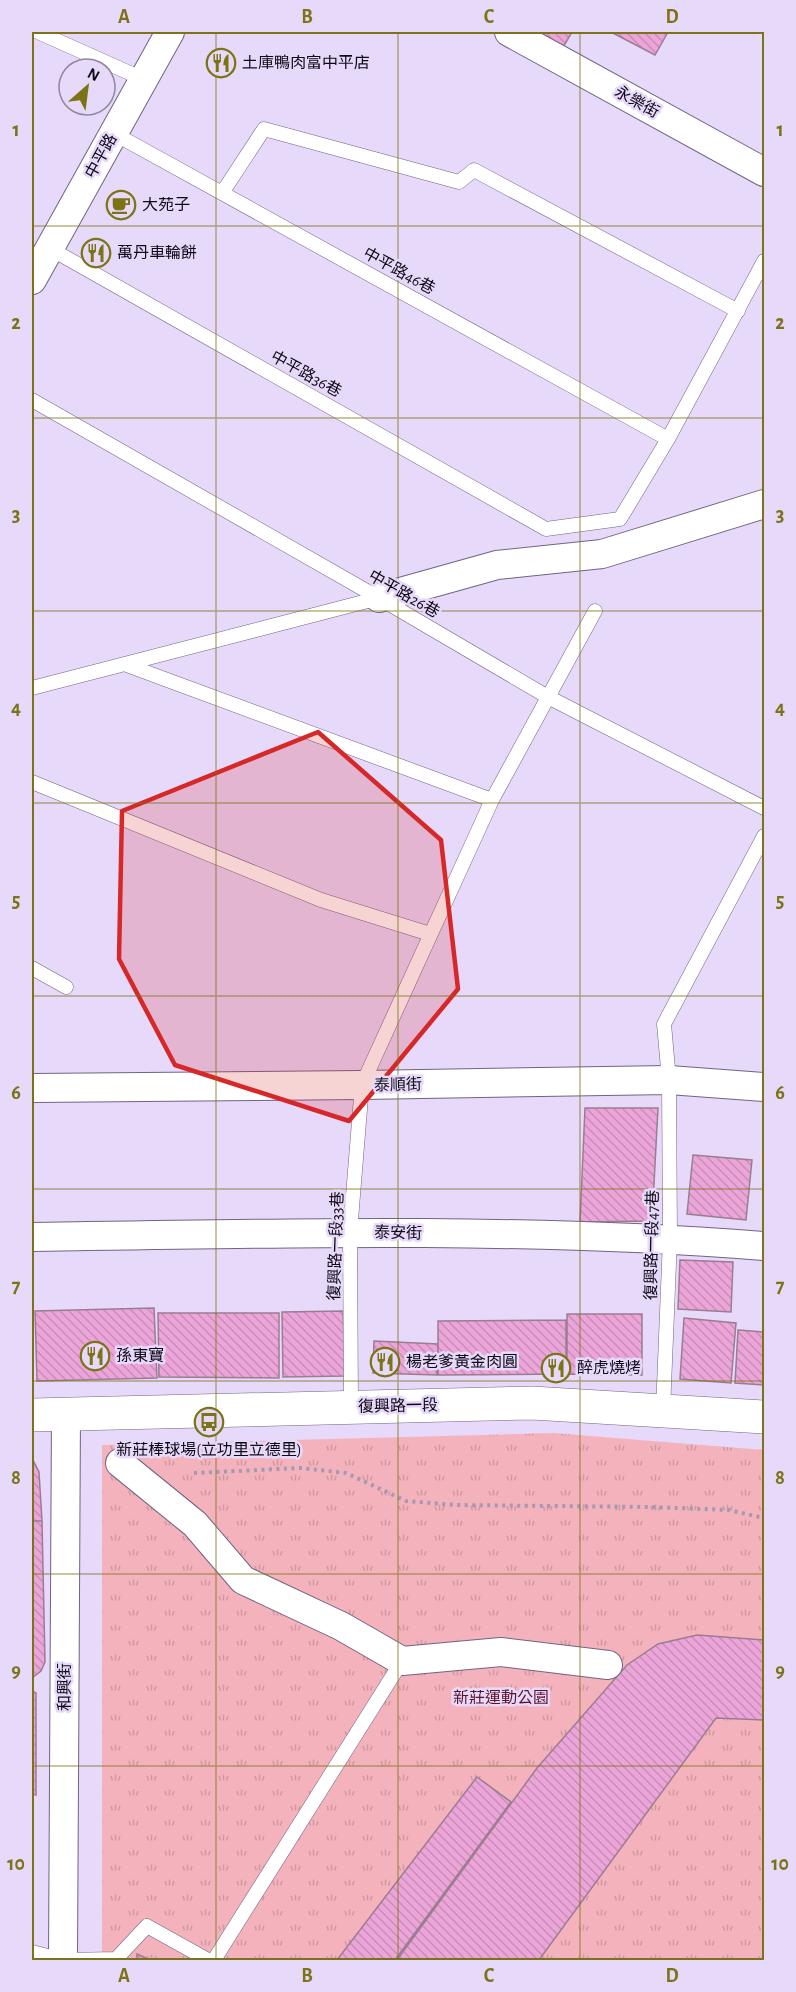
<svg xmlns="http://www.w3.org/2000/svg" width="796" height="1992" font-family="'Alegreya Sans','Noto Sans TC',sans-serif">
<style>
.park{fill:url(#park-tufts)}
.building{fill:url(#building-back-hatch);stroke:#9a7d91;stroke-width:1.5}
.lines{fill:none;stroke-linecap:round;stroke-linejoin:round}
.lane-casing{stroke:#716481;stroke-width:15}
.street-casing{stroke:#716481;stroke-width:30}
.secondary-casing{stroke:#716481;stroke-width:34}
.path{stroke:#a499b3;stroke-width:4;stroke-dasharray:3 4.5;stroke-linecap:butt}
.lane{stroke:#fff;stroke-width:14}
.street{stroke:#fff;stroke-width:28}
.secondary{stroke:#fff;stroke-width:33}
.marked{fill:#d62828;fill-opacity:0.2;stroke:#d62828;stroke-width:4.5;stroke-linejoin:round}
.grid{fill:none;stroke:#7b7316;stroke-width:1.5;stroke-opacity:0.55}
.labels{text-anchor:middle;dominant-baseline:central;stroke-width:5;stroke-linejoin:round;paint-order:stroke}
.poi-label{font-size:16px;fill:#0e0914;stroke:#e7d9fa;text-anchor:start}
.street-label{font-size:16px;fill:#0e0914;stroke:#e7d9fa}
.park-label{font-size:16px;fill:#5c1127;stroke:#e7d9fa}
.neatline{fill:none;stroke:#7b7316;stroke-width:2}
.grid-label{font-size:20px;text-anchor:middle;font-weight:bold;fill:#7b7316}
</style>
<defs>
<pattern id="park-tufts" width="24" height="20" patternUnits="userSpaceOnUse" patternTransform="scale(1.5)"><rect width="24" height="20" fill="#f4b3bc"/><path d="M3 7l-1-3M5 7V3M7 7l1-3M15 17l-1-3M17 17v-4M19 17l1-3" fill="none" stroke="#d099a1"/></pattern>
<pattern id="building-back-hatch" width="6" height="6" patternUnits="userSpaceOnUse" patternTransform="scale(1.5)"><rect width="6" height="6" fill="#eca5d8"/><path d="M-1 5l2 2M0 0l6 6M5-1l2 2" fill="none" stroke="#c98db8"/></pattern>
</defs>
<rect width="100%" height="100%" fill="#e7d9fa"/>
<!-- park -->
<path class="park" d="M553,1433l211,17v510h-662v-515z"/>
<!-- building -->
<path class="building" d="M530,32h42l-10,17z
M611,32h57l-13,23z
M585,1108h73l-6,113 -72,1z
M693,1155l59,5 -6,60 -59,-6z
M680,1260l53,2 -2,50 -53,-3z
M154,1308l3,70 -120,3 -2,-70z
M343,1311l2,65 -62,1 -1,-65z
M158,1313h121v65l-120,-1z
M567,1314h75v61l-75,-1z
M684,1318l52,5 -5,60 -51,-4z
M566,1320v54l-128,1v-54z
M738,1330l26,2v53l-29,-2z
M374,1341l64,3 -1,31 -64,-2z
M32,1458l7,14 3,49h-10z
M32,1521h10l3,141 -4,9 -9,7z
M697,1635l67,5v80l-48,-2 -177,242h-142l140,-192 90,-103 31,-21z
M32,1691l4,2v102l-4,-1z
M477,1777l34,25 -116,158h-58z
M137,1954l13,6h-13z"/>
<g class="lines">
<!-- lane casing -->
<g class="lane-casing">
<path id="lane" d="M38,32l105,47
M113,133l555,306
M222,193l42,-64 195,53 15,-12 264,141
M49,248l497,281 74,-10 48,-80 96,-178
M32,400l347,198 169,99 216,111
M124,664l368,136
M32,688l347,-90
M32,782l289,118 109,34
M32,968l34,19
M351,1408l-1,-176 12,-147 130,-285 103,-189
M663,1411l7,-172 -1,-159 -5,-56 100,-188
M32,1952l31,8 53,-1 31,-33 61,34
M214,1960l188,-299"/>
</g>
<!-- street casing -->
<g class="street-casing">
<path id="street" d="M509,32l255,140
M32,280l138,-248
M379,598l118,-33 105,-11 162,-50
M32,1088l330,-3 307,-5 95,7
M32,1237c244,-4 489,-10 732,9
M120,1463l75,61 48,56 98,46 61,35 99,-9 107,13
M63,1960l3,-546"/>
</g>
<!-- secondary casing -->
<g class="secondary-casing">
<path id="secondary" d="M32,1415l500,-12 232,14"/>
</g>
<!-- path -->
<path class="path" d="M194,1473l106,-5 46,5 60,28 49,4 197,2 77,3 35,8"/>
<!-- lane -->
<use href="#lane" class="lane"/>
<!-- street -->
<use href="#street" class="street"/>
<!-- secondary -->
<use href="#secondary" class="secondary"/>
</g>
<!-- marked area -->
<path class="marked" d="M318,732l123,108 17,149 -109,132 -174,-56 -56,-106 3,-148z"/>
<!-- grid -->
<path class="grid" d="M216,32v1928M398,32v1928M580,32v1928M32,226h732M32,418h732M32,611h732M32,803h732M32,996h732M32,1189h732M32,1381h732M32,1574h732M32,1766h732"/>
<!-- icons -->
<defs>
<g id="restaurant-ring" transform="scale(1.5)"><circle r="9.5" fill="#e7d9fa" stroke="#7b7316" stroke-width="1.5"/><path d="M-5-6h1v4h1v-4h1v4h1v-4h1v5L-1.5 .5V6h-2V.5L-5-1ZM5-6V6H3V1.5H1.5Q1.5-4 5-6Z" fill="#7b7316"/></g>
<g id="cafe-ring" transform="scale(1.5)"><circle r="9.5" fill="#e7d9fa" stroke="#7b7316" stroke-width="1.5"/><path d="M-5.5-4.5H6V0H3Q3 3.5 0 3.5H-2.5Q-5.5 3.5-5.5 0ZM3-3.2v2h1.7v-2ZM-6 4.5H4V6H-6Z" fill="#7b7316"/></g>
<g id="bus-ring" transform="scale(1.5)"><circle r="9.5" fill="#e7d9fa" stroke="#7b7316" stroke-width="1.5"/><path d="M-5-6H5V4H4V6H2V4H-2V6H-4V4H-5ZM-3.5-4V0h7V-4ZM-3.5 1.2v1.5H-2V1.2ZM2 1.2v1.5H3.5V1.2Z" fill="#7b7316"/></g>
</defs>
<g fill-rule="evenodd">
<use href="#restaurant-ring" x="221" y="63"/>
<use href="#cafe-ring" x="121" y="205"/>
<use href="#restaurant-ring" x="96" y="253"/>
<use href="#restaurant-ring" x="95" y="1356"/>
<use href="#restaurant-ring" x="385" y="1362"/>
<use href="#restaurant-ring" x="556" y="1368"/>
<use href="#bus-ring" x="209" y="1422"/>
</g>
<g class="labels">
<!-- poi labels -->
<g class="poi-label">
<text x="242" y="63">土庫鴨肉富中平店</text>
<text x="142" y="205">大苑子</text>
<text x="117" y="253">萬丹車輪餅</text>
<text x="116" y="1356">孫東寶</text>
<text x="406" y="1362">楊老爹黃金肉圓</text>
<text x="577" y="1368">醉虎燒烤</text>
<text x="209" y="1450" text-anchor="middle">新莊棒球場(立功里立德里)</text>
</g>
<!-- street labels -->
<g class="street-label">
<text transform="translate(637 102) rotate(29)">永樂街</text>
<text transform="translate(101 156) rotate(-61)">中平路</text>
<text transform="translate(399 271) rotate(29)">中平路46巷</text>
<text transform="translate(306 374) rotate(29)">中平路36巷</text>
<text transform="translate(404 594) rotate(30)">中平路26巷</text>
<text transform="translate(398 1085) rotate(-1)">泰順街</text>
<text transform="translate(398 1233) rotate(1)">泰安街</text>
<text transform="translate(652 1245) rotate(-89)">復興路一段47巷</text>
<text transform="translate(336 1246) rotate(-88)">復興路一段33巷</text>
<text transform="translate(398 1406) rotate(-1)">復興路一段</text>
<text transform="translate(65 1687) rotate(-90)">和興街</text>
</g>
<!-- park labels -->
<g class="park-label">
<text x="501" y="1698">新莊運動公園</text>
</g>
</g>
<!-- border -->
<rect width="796" height="1992" fill="none" stroke="#e7d9fa" stroke-width="66"/>
<!-- north arrow -->
<g transform="translate(87 87) rotate(28)"><circle r="28" fill="#e7d9fa" stroke="#90869e" stroke-width="1.5"/>
<path d="M0-4.5L10 22L0 15L-10 22Z" fill="#7b7316"/>
<text y="-9" font-size="16" font-weight="bold" text-anchor="middle" fill="#0e0914">N</text>
</g>
<rect x="33" y="33" width="730" height="1926" class="neatline"/>
<g class="grid-label">
<text x="124" y="23">A</text>
<text x="307" y="23">B</text>
<text x="489" y="23">C</text>
<text x="672" y="23">D</text>
<text x="16" y="136">1</text>
<text x="780" y="136">1</text>
<text x="16" y="329">2</text>
<text x="780" y="329">2</text>
<text x="16" y="521">3</text>
<text x="780" y="521">3</text>
<text x="16" y="714">4</text>
<text x="780" y="714">4</text>
<text x="16" y="907">5</text>
<text x="780" y="907">5</text>
<text x="16" y="1099">6</text>
<text x="780" y="1099">6</text>
<text x="16" y="1292">7</text>
<text x="780" y="1292">7</text>
<text x="16" y="1484">8</text>
<text x="780" y="1484">8</text>
<text x="16" y="1677">9</text>
<text x="780" y="1677">9</text>
<text x="16" y="1870">10</text>
<text x="780" y="1870">10</text>
<text x="124" y="1982">A</text>
<text x="307" y="1982">B</text>
<text x="489" y="1982">C</text>
<text x="672" y="1982">D</text>
</g>
</svg>
